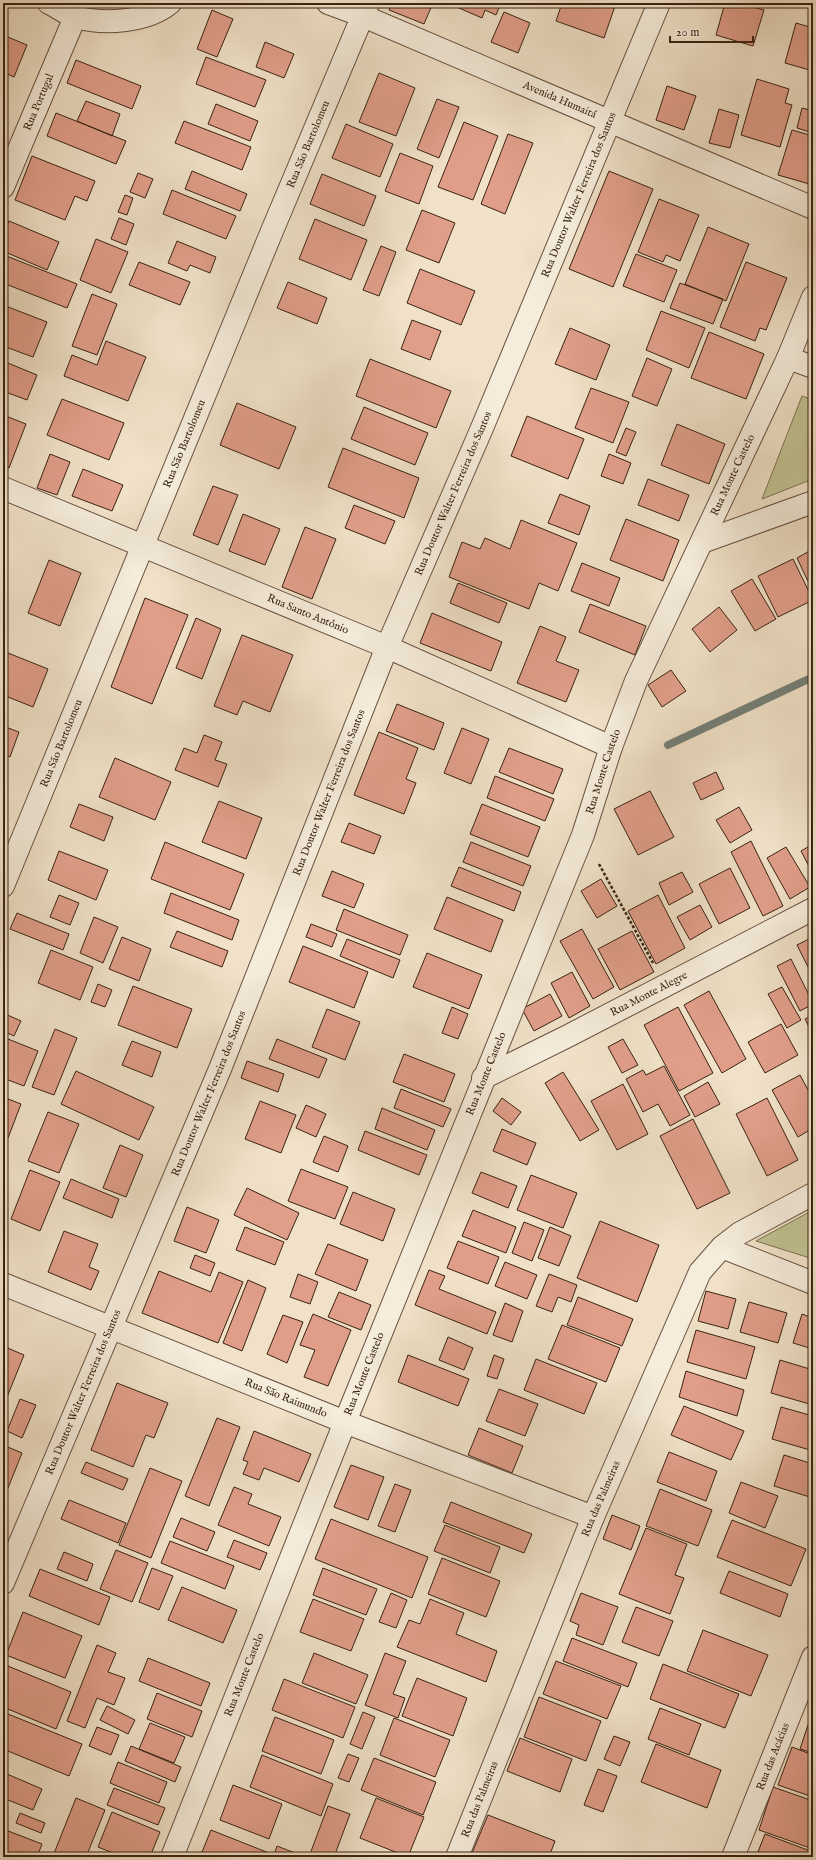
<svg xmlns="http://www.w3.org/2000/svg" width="816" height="1860" font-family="'IM FELL English',serif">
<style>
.green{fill:#c1c191;stroke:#7e7252}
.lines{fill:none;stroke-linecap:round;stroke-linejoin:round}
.stream{stroke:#747f76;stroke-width:8}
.building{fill:#e09e89;stroke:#3a2313}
.minor-casing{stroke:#685240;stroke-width:24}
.tertiary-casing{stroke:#685240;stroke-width:24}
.path{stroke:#3a2313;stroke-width:2.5;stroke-dasharray:3 2;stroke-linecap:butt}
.minor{stroke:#f5ecdb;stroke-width:22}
.tertiary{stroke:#f5ecdb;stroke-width:22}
.labels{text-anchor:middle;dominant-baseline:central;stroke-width:3;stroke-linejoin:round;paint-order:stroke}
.street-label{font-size:11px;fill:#3a2313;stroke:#f5ecdb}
</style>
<rect width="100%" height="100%" fill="#f0e1c8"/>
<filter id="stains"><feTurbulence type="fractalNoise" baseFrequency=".005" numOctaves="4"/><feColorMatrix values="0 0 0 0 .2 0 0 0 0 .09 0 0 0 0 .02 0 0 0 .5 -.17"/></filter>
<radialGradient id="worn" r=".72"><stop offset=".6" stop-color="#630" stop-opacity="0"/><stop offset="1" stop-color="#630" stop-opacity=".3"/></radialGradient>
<!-- green -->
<path class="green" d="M802,396l11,4v79l-51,20z
M813,1210v49l-57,-18z"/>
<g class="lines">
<!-- stream -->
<path class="stream" d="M668,745l145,-68"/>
</g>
<!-- building -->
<path class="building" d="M392,3h41l-9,21 -35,-14z
M453,3h48l-5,12 -11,-5 -3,8 -30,-13z
M562,3h54l-12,35 -48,-17z
M725,3h14l25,7 -11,36 -37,-11z
M813,3v14l-4,-1z
M212,10l21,9 -16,38 -20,-8z
M504,12l26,11 -12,30 -27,-11z
M796,23l17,5v43l-28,-8z
M3,35l24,10 -13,32 -11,-5z
M265,42l29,12 -10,24 -28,-11z
M206,57l60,23 -11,27 -59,-23z
M76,60l65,26 -9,23 -65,-26z
M379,73l36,15 -19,48 -37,-14z
M757,79l32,10 -4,14 7,2 -12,42 -39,-12z
M667,86l29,10 -12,34 -28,-10z
M437,99l22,8 -20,51 -22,-9z
M86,101l34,13 -8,22 -35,-15z
M216,104l42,17 -8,20 -42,-17z
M802,108l11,3v22l-16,-5z
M719,109l20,6 -9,33 -21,-5z
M56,113l70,28 -10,23 -69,-28z
M184,121l67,26 -9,23 -67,-27z
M464,122l34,14 -25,64 -35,-13z
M346,124l47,20 -13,33 -48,-19z
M792,130l21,6v49l-35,-10z
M508,134l25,9 -28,71 -24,-10z
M400,153l33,13 -14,38 -34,-13z
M32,156l63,25 -8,20 -12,-5 -10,24 -50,-20z
M192,171l55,23 -7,17 -55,-22z
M609,171l44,18 -40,98 -44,-18z
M138,173l15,6 -8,19 -15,-6z
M322,174l54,22 -12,30 -54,-22z
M172,190l64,26 -10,23 -63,-25z
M125,195l8,3 -6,17 -9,-3z
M659,199l40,16 -19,46 -14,-6 -3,7 -25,-10z
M422,210l33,13 -16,40 -33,-13z
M119,218l15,6 -8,21 -15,-6z
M315,219l52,21 -16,40 -52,-21z
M9,221l50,21 -12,28 -44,-19v-16z
M708,227l41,17 -23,57 -41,-17z
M96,239l32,13 -17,41 -31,-13z
M177,241l39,16 -6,16 -20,-8 -3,6 -19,-8z
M381,246l15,6 -17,44 -16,-6z
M636,254l41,16 -13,32 -41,-16z
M4,255l73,29 -10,24 -64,-25z
M139,262l51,20 -10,23 -51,-20z
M746,262l41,16 -21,52 -6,-2 -5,13 -35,-14z
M420,269l55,22 -14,34 -54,-22z
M288,282l39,16 -10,26 -40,-16z
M680,283l43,16 -10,25 -43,-16z
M92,294l25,10 -20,51 -25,-9z
M3,305l44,17 -14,35 -30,-11z
M661,311l44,17 -16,40 -43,-18z
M412,320l29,11 -11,29 -29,-11z
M570,328l40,17 -14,35 -41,-16z
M709,332l55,22 -18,45 -55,-21z
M106,341l40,16 -18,44 -64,-25 8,-21 25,10z
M647,358l25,11 -15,37 -25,-10z
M370,359l81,32 -15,37 -80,-32z
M3,361l34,14 -10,25 -24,-9z
M591,388l38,14 -16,41 -38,-15z
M62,399l62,24 -15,37 -62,-25z
M237,403l59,24 -17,42 -59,-24z
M364,407l64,26 -13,32 -64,-26z
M3,415l23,9 -17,44 -6,-2z
M527,416l57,23 -16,40 -57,-23z
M677,424l48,20 -16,40 -48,-19z
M626,428l10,4 -10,24 -10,-4z
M343,448l76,30 -15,40 -76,-31z
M50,454l20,8 -13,33 -20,-7z
M609,454l22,9 -8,21 -22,-8z
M83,469l40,16 -11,26 -40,-15z
M648,479l41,16 -10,26 -41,-16z
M213,486l25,9 -20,50 -25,-10z
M560,494l30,12 -11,29 -31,-12z
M354,505l41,16 -10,23 -40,-16z
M243,514l37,15 -15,36 -36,-14z
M626,519l53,21 -16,41 -53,-21z
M521,520l56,23 -19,48 -19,-8 -10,26 -80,-32 13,-35 18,7 5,-11 25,11z
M305,527l31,12 -24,60 -30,-12z
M813,549v43l-16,-34z
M793,559l20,41 -35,17 -20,-41z
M49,560l32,13 -21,53 -32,-13z
M582,563l38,15 -11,28 -38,-15z
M752,579l24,40 -21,12 -24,-40z
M458,583l49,20 -8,20 -49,-20z
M145,598l43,17 -36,89 -41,-17z
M590,604l56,22 -11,29 -56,-23z
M719,607l18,23 -27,22 -18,-23z
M432,613l70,29 -11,29 -71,-28z
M196,618l25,11 -19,50 -26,-11z
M540,626l26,11 -10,24 23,9 -13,32 -49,-19z
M242,635l51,20 -23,57 -27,-11 -6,14 -23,-9z
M3,651l45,18 -15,38 -30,-12z
M671,670l15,21 -24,16 -14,-22z
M397,704l47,19 -10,27 -48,-19z
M3,726l16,6 -9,25 -7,-3z
M462,728l27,11 -18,45 -27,-11z
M379,732l39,16 -12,31 10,4 -12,31 -50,-19z
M204,735l18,7 -7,18 12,4 -9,23 -43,-17 9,-22 13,5z
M509,748l54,21 -10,25 -54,-22z
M115,758l56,24 -16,38 -56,-23z
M716,772l8,17 -23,11 -8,-17z
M495,776l59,23 -9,22 -58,-23z
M650,791l24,46 -36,18 -24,-46z
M219,801l43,17 -16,41 -44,-17z
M79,804l34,13 -9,24 -34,-14z
M482,804l58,23 -12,30 -58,-23z
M739,807l13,23 -22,13 -14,-23z
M349,823l32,13 -7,18 -33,-12z
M751,841l32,65 -20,10 -32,-64z
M165,842l79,32 -14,36 -79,-31z
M471,842l60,24 -8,20 -60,-24z
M813,844v30l-12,-23z
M786,847l24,40 -20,12 -23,-41z
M59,851l49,19 -12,30 -48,-20z
M459,867l62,25 -7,19 -63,-25z
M730,868l20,40 -31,16 -20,-40z
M332,871l32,13 -10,24 -32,-12z
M682,872l11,20 -24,13 -10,-22z
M601,879l16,27 -20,12 -16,-27z
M171,893l68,27 -7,20 -68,-27z
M59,895l20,8 -9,22 -20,-8z
M658,895l27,53 -29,16 -28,-53z
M447,897l56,23 -12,32 -57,-23z
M700,905l12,22 -22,13 -13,-23z
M344,909l64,26 -8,20 -64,-25z
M17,913l52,21 -6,16 -53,-21z
M94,917l24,10 -15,36 -23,-10z
M311,924l26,10 -5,13 -26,-10z
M582,929l32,58 -21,12 -33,-58z
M177,931l51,20 -6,16 -52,-20z
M632,931l22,41 -34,18 -22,-41z
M122,937l29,12 -12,32 -30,-12z
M813,937v30l-4,2 -12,-24z
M347,939l53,21 -7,18 -53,-22z
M303,946l65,26 -14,36 -65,-26z
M51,950l42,17 -13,33 -42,-17z
M427,953l55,22 -13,34 -56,-22z
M791,959l22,44v1l-13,7 -23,-45z
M572,972l18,34 -21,12 -18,-35z
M98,984l14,6 -7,17 -14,-5z
M133,986l59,23 -15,39 -59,-23z
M782,987l19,33 -14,8 -19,-34z
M709,991l37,68 -24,14 -38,-68z
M550,994l12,22 -28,15 -12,-22z
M452,1007l16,7 -10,25 -16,-6z
M678,1007l35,66 -34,18 -35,-66z
M327,1009l33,13 -15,38 -33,-13z
M3,1013l18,8 -7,15 -11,-5z
M813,1015v20l-8,-16z
M781,1024l17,31 -33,18 -17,-31z
M55,1029l22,9 -23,57 -22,-8z
M3,1037l35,14 -14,35 -21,-8z
M277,1039l50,20 -8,19 -50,-19z
M623,1039l15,26 -16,8 -14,-26z
M132,1041l29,11 -9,25 -30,-12z
M404,1054l51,20 -11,28 -51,-20z
M247,1061l37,13 -6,18 -37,-14z
M664,1066l26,49 -20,11 -12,-22 -15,8 -17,-33 17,-9 3,5z
M76,1071l78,36 -15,33 -78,-36z
M563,1072l36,58 -19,11 -35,-58z
M813,1074v12l-5,-9z
M800,1075l13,24v29l-15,9 -26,-47z
M708,1082l12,22 -25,13 -11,-21z
M623,1084l25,50 -31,16 -26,-49z
M401,1089l50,20 -8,18 -49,-19z
M3,1097l18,7 -13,34 -5,-2z
M502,1098l19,14 -10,13 -18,-14z
M767,1098l31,62 -31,16 -31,-62z
M260,1101l36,14 -15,38 -36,-14z
M306,1105l20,9 -10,23 -20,-9z
M382,1108l53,22 -8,20 -52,-21z
M48,1112l31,12 -20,49 -31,-12z
M693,1119l37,74 -33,16 -37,-73z
M502,1129l34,14 -9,22 -34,-14z
M365,1131l62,24 -8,20 -61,-25z
M324,1136l24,10 -10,26 -25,-10z
M120,1145l23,10 -17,42 -23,-9z
M301,1169l47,18 -13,32 -47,-18z
M30,1170l30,12 -20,49 -29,-12z
M481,1172l36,14 -9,22 -36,-15z
M531,1175l46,18 -14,35 -46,-18z
M71,1179l48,20 -7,19 -49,-20z
M247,1188l52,25 -12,27 -53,-25z
M353,1192l42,17 -12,32 -43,-17z
M187,1207l32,13 -13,33 -32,-12z
M473,1210l43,17 -10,26 -44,-17z
M600,1221l59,24 -22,57 -60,-24z
M524,1222l20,8 -12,31 -20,-8z
M245,1227l39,15 -9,23 -39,-15z
M550,1227l21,9 -12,30 -21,-8z
M64,1231l34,13 -9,23 10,4 -8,19 -43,-18z
M458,1241l41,16 -11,27 -41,-16z
M328,1244l40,16 -12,31 -41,-17z
M195,1255l20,8 -5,13 -20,-8z
M505,1262l32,13 -10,24 -32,-13z
M429,1270l16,6 -6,13 57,23 -9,22 -72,-29z
M159,1271l52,21 8,-20 24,10 -25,61 -76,-30z
M298,1274l20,8 -8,22 -20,-7z
M549,1274l28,11 -6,17 -13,-5 -6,15 -16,-6z
M248,1280l18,8 -24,63 -19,-8z
M706,1291l30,8 -8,30 -30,-8z
M339,1292l32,13 -10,25 -33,-13z
M578,1297l55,22 -11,27 -55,-21z
M749,1302l38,11 -9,30 -38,-11z
M505,1303l18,8 -11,31 -19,-7z
M313,1314l38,16 -23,56 -24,-9 11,-27 -15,-5z
M802,1314l11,4v31l-20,-6z
M283,1315l20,7 -16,41 -20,-9z
M562,1325l58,23 -14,34 -58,-23z
M696,1330l59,17 -9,32 -59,-17z
M448,1337l25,11 -9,22 -25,-10z
M3,1346l21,9 -21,52z
M408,1355l61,24 -11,27 -60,-24z
M494,1355l10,4 -7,20 -10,-3z
M536,1359l61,24 -13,31 -60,-24z
M780,1360l33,10v35l-42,-12z
M686,1371l58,19 -7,26 -58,-19z
M117,1383l51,20 -14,35 -8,-3 -13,32 -42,-17z
M499,1389l39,15 -13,32 -39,-15z
M20,1399l16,6 -14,33 -15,-7z
M684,1406l60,25 -13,29 -60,-25z
M781,1407l32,9v23l-3,11 -38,-11z
M217,1418l23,9 -31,79 -24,-10z
M479,1428l44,18 -11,27 -44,-18z
M254,1431l57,23 -12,28 -35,-14 -5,12 -16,-6 5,-12 -5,-2z
M3,1445l19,8 -18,45 -1,-1z
M669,1452l48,19 -11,30 -49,-19z
M784,1455l29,9v34l-39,-12z
M86,1462l42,17 -5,11 -42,-17z
M351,1465l33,12 -16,43 -34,-13z
M150,1468l32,13 -31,77 -32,-13z
M741,1482l37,14 -13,32 -36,-15z
M395,1484l16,6 -16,42 -17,-6z
M234,1487l18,7 -4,10 33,13 -12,29 -51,-21z
M660,1489l52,21 -14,36 -52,-20z
M69,1500l57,23 -8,20 -57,-24z
M451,1502l81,32 -8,19 -81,-31z
M612,1515l28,11 -9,24 -28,-11z
M181,1518l34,14 -8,19 -34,-14z
M331,1519l97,38 -16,41 -97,-39z
M732,1520l74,29 -15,37 -74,-29z
M445,1525l55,22 -10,26 -56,-22z
M646,1528l41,16 -12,31 9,3 -14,36 -51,-20z
M234,1540l33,13 -7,17 -33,-13z
M170,1541l64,25 -9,23 -64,-26z
M116,1550l32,13 -16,39 -32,-13z
M64,1552l29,12 -6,17 -30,-12z
M442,1558l58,23 -14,36 -58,-23z
M152,1568l21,8 -14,34 -20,-8z
M323,1568l54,21 -11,26 -53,-20z
M40,1569l70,28 -11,28 -70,-29z
M729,1571l59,23 -8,23 -60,-24z
M182,1587l55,23 -14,33 -55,-23z
M391,1593l16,7 -11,28 -17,-6z
M581,1593l37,14 -15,38 -27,-10 3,-10 -9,-4z
M313,1599l51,20 -13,32 -51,-19z
M430,1599l34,14 -8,21 41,17 -11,31 -89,-35 12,-27 11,4z
M636,1607l37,14 -14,35 -37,-14z
M23,1612l59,24 -17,42 -59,-23z
M703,1630l65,25 -17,41 -64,-25z
M572,1638l65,25 -9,24 -65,-26z
M97,1645l19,8 -8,19 17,6 -11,27 -17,-7 -12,30 -18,-7z
M314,1653l54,22 -12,29 -54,-21z
M385,1653l21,8 -13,33 12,4 -7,20 -33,-13z
M148,1658l62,25 -9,23 -62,-25z
M556,1661l65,25 -14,33 -64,-25z
M3,1664l68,28 -15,37 -53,-22z
M663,1664l76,30 -14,34 -75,-29z
M417,1678l50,20 -14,38 -51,-20z
M284,1679l71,28 -12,31 -71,-28z
M157,1693l45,18 -10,26 -45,-18z
M539,1697l62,24 -15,40 -62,-24z
M813,1701v13l-4,-1z
M107,1706l28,14 -7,14 -28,-14z
M660,1708l41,16 -12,31 -41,-16z
M3,1712l79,32 -13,32 -66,-27z
M363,1712l12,5 -13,32 -12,-5z
M811,1716l2,1v36l-13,-4z
M275,1717l59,23 -13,34 -59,-23z
M394,1718l56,22 -15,37 -55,-22z
M150,1723l35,14 -11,26 -35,-14z
M97,1727l22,8 -8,20 -22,-9z
M614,1736l16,6 -10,24 -16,-7z
M520,1738l52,21 -12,33 -53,-21z
M656,1744l65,26 -14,38 -66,-26z
M131,1746l50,21 -6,15 -50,-21z
M792,1747l21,8v42l-35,-12z
M348,1754l11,4 -10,24 -11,-4z
M262,1755l71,29 -12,32 -71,-29z
M374,1758l62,24 -13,33 -62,-25z
M118,1762l49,20 -8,21 -49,-20z
M598,1769l19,7 -14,36 -19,-7z
M7,1774l35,15 -9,21 -30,-12v-15z
M233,1785l49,19 -13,35 -49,-19z
M773,1787l40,14v48l-54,-19z
M114,1788l51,20 -7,17 -51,-20z
M76,1798l29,12 -19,47h-30l-3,-1z
M376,1798l48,19 -16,40 -48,-19z
M328,1806l22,8 -16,43h-16l-8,-3z
M112,1812l48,20 -10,25h-27l-25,-10z
M20,1813l25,10 -4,10 -25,-10z
M488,1815l67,26 -6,16h-68l-9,-4z
M3,1829l39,15 -5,13h-34z
M211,1830l63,25 3,-9 26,10 -103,1z
M765,1834l48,18v5h-57z
M563,1853l10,4h-12z"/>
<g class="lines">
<!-- minor casing -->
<g class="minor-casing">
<g id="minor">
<path d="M49,3c8,4 18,11 27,14 28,8 72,5 94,-14"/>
<path id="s1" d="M328,3l35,13 450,192"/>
<path id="s2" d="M3,187l72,-170"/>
<path d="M788,358l25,9"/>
<path id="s3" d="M3,488l384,159 224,100"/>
<path d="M702,542l111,-40"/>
<path id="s4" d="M483,1078l85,-42 245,-127"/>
<path d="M722,1247l91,36"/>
<path id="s5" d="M3,1284l342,138 248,95"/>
<path id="s6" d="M3,1583l217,-514 167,-422 95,-219 177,-425"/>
<path id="s7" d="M172,1857l173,-435 238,-587 28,-88 25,-66 152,-323 25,-61"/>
<path id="s8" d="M457,1857l136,-340 107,-245 22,-25 18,-14 73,-39"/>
<path id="s9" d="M733,1857l80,-200"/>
</g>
</g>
<!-- tertiary casing -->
<g class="tertiary-casing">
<g id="tertiary">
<path id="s10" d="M3,886l269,-655 96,-228"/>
</g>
</g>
<!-- path -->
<path class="path" d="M599,864l54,99"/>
<!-- minor -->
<use href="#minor" class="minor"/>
<!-- tertiary -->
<use href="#tertiary" class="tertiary"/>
</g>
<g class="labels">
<!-- street labels -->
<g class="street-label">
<text stroke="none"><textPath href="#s1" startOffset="251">Avenida Humaitá</textPath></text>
<text stroke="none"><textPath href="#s2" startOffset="92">Rua Portugal</textPath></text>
<text stroke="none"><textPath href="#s10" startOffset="802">Rua São Bartolomeu</textPath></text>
<text stroke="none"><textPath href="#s6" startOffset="1503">Rua Doutor Walter Ferreira dos Santos</textPath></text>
<text stroke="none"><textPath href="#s10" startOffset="478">Rua São Bartolomeu</textPath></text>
<text stroke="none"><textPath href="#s7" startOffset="1492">Rua Monte Castelo</textPath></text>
<text stroke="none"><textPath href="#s6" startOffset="1179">Rua Doutor Walter Ferreira dos Santos</textPath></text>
<text stroke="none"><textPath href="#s3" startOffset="330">Rua Santo Antônio</textPath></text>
<text stroke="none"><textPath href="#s10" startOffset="154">Rua São Bartolomeu</textPath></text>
<text stroke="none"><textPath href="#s7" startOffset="1168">Rua Monte Castelo</textPath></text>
<text stroke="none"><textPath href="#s6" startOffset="855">Rua Doutor Walter Ferreira dos Santos</textPath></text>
<text stroke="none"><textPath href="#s4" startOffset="186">Rua Monte Alegre</textPath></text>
<text stroke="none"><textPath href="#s7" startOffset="844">Rua Monte Castelo</textPath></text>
<text stroke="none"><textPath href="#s6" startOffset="531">Rua Doutor Walter Ferreira dos Santos</textPath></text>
<text stroke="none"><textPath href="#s7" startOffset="520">Rua Monte Castelo</textPath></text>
<text stroke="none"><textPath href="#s6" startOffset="207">Rua Doutor Walter Ferreira dos Santos</textPath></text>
<text stroke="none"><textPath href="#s5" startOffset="305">Rua São Raimundo</textPath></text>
<text stroke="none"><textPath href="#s8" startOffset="386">Rua das Palmeiras</textPath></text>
<text stroke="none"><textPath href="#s7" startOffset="196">Rua Monte Castelo</textPath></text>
<text stroke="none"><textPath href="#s9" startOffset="108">Rua das Acácias</textPath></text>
<text stroke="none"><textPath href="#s8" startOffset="62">Rua das Palmeiras</textPath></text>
</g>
</g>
<!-- margin -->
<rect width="816" height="1860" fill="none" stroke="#f0e1c8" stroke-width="16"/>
<rect x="4" y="4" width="808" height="1852" fill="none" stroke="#3a2313" stroke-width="2"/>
<rect x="8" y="8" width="800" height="1844" fill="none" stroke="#3a2313"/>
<!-- scale -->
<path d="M670 36v6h83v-6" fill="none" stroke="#3a2313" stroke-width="2"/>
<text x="676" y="36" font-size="12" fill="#3a2313" stroke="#f5ecdb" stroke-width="3" paint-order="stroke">20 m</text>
<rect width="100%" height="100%" filter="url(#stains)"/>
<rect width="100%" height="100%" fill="url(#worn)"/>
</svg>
